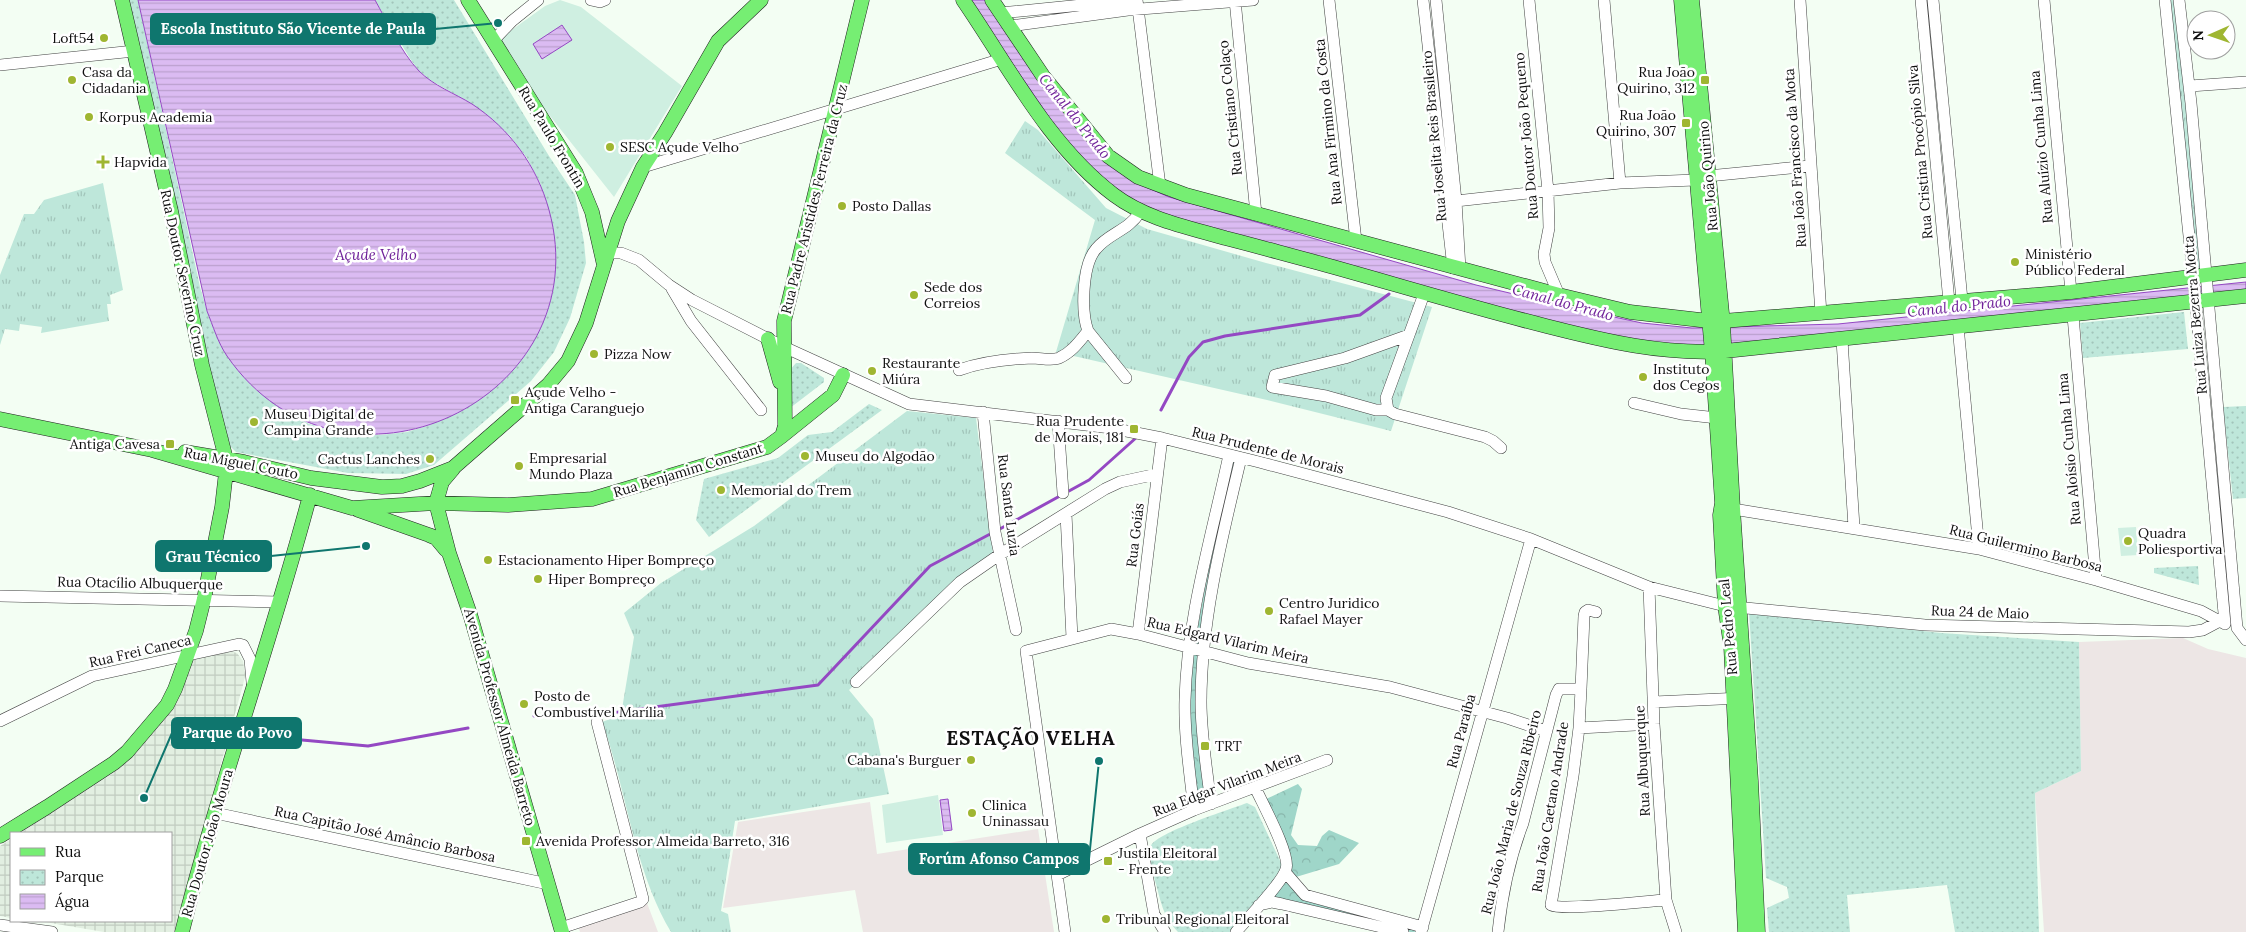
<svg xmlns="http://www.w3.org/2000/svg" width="2246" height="932" font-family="Lora,serif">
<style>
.industrial{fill:#ede6e5}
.grass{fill:url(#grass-tufts)}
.forest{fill:url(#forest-crowns)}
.park{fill:url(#park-dots)}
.pitch{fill:#cfefe1}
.plaza{fill:url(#plaza-grid)}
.water{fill:url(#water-rules);stroke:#9448c3}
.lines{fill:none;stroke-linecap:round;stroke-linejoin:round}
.stream{stroke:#9448c3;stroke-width:3}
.minor-casing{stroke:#424242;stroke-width:12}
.major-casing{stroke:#202020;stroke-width:15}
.minor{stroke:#fff;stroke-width:11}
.major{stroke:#76ee73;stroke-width:14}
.poi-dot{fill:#9fb631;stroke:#fff;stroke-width:2}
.labels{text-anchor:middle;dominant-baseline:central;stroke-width:5;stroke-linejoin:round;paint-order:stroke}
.poi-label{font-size:14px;fill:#0f0f0f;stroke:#fff;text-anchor:start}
.street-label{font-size:14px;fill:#0f0f0f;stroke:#fff}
.water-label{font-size:15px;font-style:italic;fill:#6f2199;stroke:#fff}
.district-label{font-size:19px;font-weight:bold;letter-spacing:1px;fill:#0f0f0f;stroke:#fff}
.leader{fill:none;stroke:#0f766e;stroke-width:2}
.callout-dot{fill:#0f766e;stroke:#fff;stroke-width:2}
.callout{fill:#0f766e;stroke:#0f766e;stroke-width:2}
.callout-label{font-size:15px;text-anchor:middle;font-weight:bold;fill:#fff}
</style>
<defs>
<pattern id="grass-tufts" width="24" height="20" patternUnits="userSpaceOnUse" patternTransform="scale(1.25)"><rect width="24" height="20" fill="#bee7da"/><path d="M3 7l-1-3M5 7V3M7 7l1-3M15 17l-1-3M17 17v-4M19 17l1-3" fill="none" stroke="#a2c5ba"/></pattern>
<pattern id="forest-crowns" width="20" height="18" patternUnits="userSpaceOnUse" patternTransform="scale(1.25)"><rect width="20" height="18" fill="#9fd6c9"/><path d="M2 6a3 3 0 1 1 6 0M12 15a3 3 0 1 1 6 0" fill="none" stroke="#88b6ab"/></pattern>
<pattern id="park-dots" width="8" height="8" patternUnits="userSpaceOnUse" patternTransform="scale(1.25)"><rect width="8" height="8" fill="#bee7da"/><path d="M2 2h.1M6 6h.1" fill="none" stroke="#a2c5ba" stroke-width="1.8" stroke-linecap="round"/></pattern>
<pattern id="plaza-grid" width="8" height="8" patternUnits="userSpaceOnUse" patternTransform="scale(1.25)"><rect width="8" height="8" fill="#e2efe1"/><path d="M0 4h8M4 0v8" fill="none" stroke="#c1ccc0"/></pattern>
<pattern id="water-rules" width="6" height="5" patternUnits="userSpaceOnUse" patternTransform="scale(1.25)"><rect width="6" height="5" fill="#dbbbf2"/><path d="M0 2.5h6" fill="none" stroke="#bba0ce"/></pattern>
</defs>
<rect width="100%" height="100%" fill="#f3fef3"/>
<!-- industrial -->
<path class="industrial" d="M2183,638l25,11 38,9v274h-202l-9,-139 46,-22 -2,-129z
M870,802l7,52 161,-25 16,103h-191l-8,-42 -132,18 15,-86z
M647,903l11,29h-78l-2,-6z"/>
<!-- grass -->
<path class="grass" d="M2167,0h10l27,274h-10z
M1025,121l13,9 68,78 41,21 119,34 166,44 -41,124 -124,-31 -211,-48 39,-132 -90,-67z
M103,183l20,107 -13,5 1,9h-4l2,17 -68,12 1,-6 -22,-3 -1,7 -14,-2 -5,16v-70l24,-61h10l10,-14z
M907,411l69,7 17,136 -144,136 24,29 16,75 -154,27 -14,90 7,3 3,18h-60c-38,-64 -44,-142 -69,-210l19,-7 13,-78 -10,-24 37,-30 93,-57z"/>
<!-- forest -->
<path class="forest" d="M1230,459l8,2 -37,187 -7,-2z
M1192,649l9,4 7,148 -11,6 -9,-82z
M1298,784l4,5 -11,46 7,10 19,1 5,-10 7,-6 30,13 -20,21 -43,13 -6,-4 -26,-73z
M1285,878l16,19 119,32 -2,3h-8l-119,-30 -25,-2z"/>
<!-- park -->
<path class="park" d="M125,0h13l62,287 7,24 20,44 28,34 54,35 22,6 22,4 27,1 27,-3 23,-7 64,-38 18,-16 16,-20 14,-26 9,-27 4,-28 -6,-59 -9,-28 -13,-25 -17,-22 -37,-31 -43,-25 -12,-10 -9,-13 -34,-57h79l95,156 26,39 9,47 2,21 -16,55 -16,34 -23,29 -97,84 -28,9 -58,-1 -112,-21 -11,-11z
M2184,312l4,37 -105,9 -3,-35z
M796,363h5l23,15v4l-34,26 -2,-36z
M869,404l13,6 -173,127 -13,-17 8,-41 74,-21 30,-23 24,-3z
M2246,406v92l-13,1 -10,-92z
M2198,566l1,19 -45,-12v-5z
M1749,612l192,21 138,9 2,129 -46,22 4,139h-84l-8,-47 -100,10 3,37h-81l-2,-24 22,-10 -2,-11 -21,-9z
M1247,803l8,4 27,58 -1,8 -48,59h-55c-15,-17 -16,-26 -22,-48 -3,-10 -8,-27 -5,-38 4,-13 80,-37 96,-43z"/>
<!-- pitch -->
<path class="pitch" d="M560,0l21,7 101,79 -68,111 -79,-100 -37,-57 47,-34z
M2136,527l2,28 -17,1 -3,-28z
M938,795l5,40 -57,8 -4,-38z"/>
<!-- plaza -->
<path class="plaza" d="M230,651l7,2 6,8 2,14 -2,10 -69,247h-70l-65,-11h132v-88h-151l92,-59 58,-62 19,-52z
M11,839v79l-11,-2v-70z"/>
<!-- water -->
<path class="water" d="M138,0h237c13,23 26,52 44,71 15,15 35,22 53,33 38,25 65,62 77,106 52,188 -206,313 -322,146 -9,-13 -14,-30 -20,-45z
M969,0h17l153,184 30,13 307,88 96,23 70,15 50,5 146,-4 408,-42v12l-559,54 -44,-4 -203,-49 -303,-89 -37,-27 -40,-46z
M562,25l10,15 -30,19 -9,-15z
M948,799l4,31 -8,1 -4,-31z"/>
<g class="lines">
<!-- stream -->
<path class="stream" d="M1161,410l28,-53 14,-15 22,-6 135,-21 29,-21
M998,530l91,-50 48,-43
M534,716l84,-4 200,-27 112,-119 62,-33
M255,742l25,-4 88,8 100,-18"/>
<!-- minor casing -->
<g class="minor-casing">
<path id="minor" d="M591,0l9,2 5,-2
M1137,0l23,186
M1235,0l21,214
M1329,0l27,241
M1423,0l30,268
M1436,0l20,201 4,68
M1529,0l19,191 1,37 -5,26 1,8 14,33
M1604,0l16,183
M1800,0l21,314
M1921,0l28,302
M1933,0l29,300
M2044,0l27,292
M2165,0l29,285 31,339
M2179,0l12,103 46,525 9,12
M1000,13l133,-13
M1010,26l118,-16 125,-10
M493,41l19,-20 26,-21
M0,65l134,-14
M2190,86l56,-4
M643,167l359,-108
M1708,176l102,-10
M1456,201l164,-18 75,-3
M608,253h13l18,7 30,25 23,15 92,47 125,57 202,24 51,10 97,24 189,50 83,27 118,48 76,19 200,19 264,7 14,-2 15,-8
M672,289l19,32 70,89
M2073,316l23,264
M1958,326l21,223
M1409,335l-64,23 -70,17 -3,12 54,9 50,14h12l7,4 90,23 8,4 8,7
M1842,340l12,187
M959,370c22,-8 49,-11 73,-12 9,0 20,3 27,0 13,-6 20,-16 29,-27
M1126,378l-38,-47c-7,-19 -6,-66 8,-82 13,-16 32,-18 44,-37
M1634,403l47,11 36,4
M1388,410l-2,-12 38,-104
M983,412l12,120 21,98
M1058,421l5,72
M1733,509l246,40 117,31 105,31 24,13
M1066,514l6,124
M1649,587l5,137 12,176 10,32
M0,596l280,6
M1138,634l24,-196
M856,682l104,-100 39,-27 106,-66 15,-7 37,-8
M1581,689l3,-73 1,-4 3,-2 8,2
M1654,702l88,-4
M0,721l92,-45 147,-32 4,1 7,14 2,23
M1579,728l75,-4
M1211,804c-4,-34 -10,-68 -10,-102 0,-82 21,-165 40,-244
M1194,810c-4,-36 -10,-74 -9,-110 2,-83 27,-165 44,-245
M215,813l333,71
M1140,834l14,80 11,18
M1285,872l20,23 118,32
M1057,875l83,-41 54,-24 133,-50
M1259,905l13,-3 10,2 121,28
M0,925l52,7
M561,928l79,-26 3,-3 -46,-177
M1065,932l-39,-281 85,-22 27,5 110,29 142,24 117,31 39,13
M1236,932c11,-13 47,-50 50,-63 5,-14 -24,-66 -31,-82
M1421,932l110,-393
M1498,932c4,-37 12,-75 25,-109l33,-128 3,-6h22l-2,39 -6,48 -22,129c11,6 96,-4 115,-5"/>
</g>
<!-- major casing -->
<g class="major-casing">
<path id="major" d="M468,0l108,173 16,39 12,53
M963,0c46,67 86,146 151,195 32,24 73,32 111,43 32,8 63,17 94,25 76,21 151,44 227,63 59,15 117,29 179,25l521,-55
M992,0l51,76 65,80 30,21 48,18 373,100 71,17 79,9h14l348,-29 175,-22
M1681,0l31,352 10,151 -2,12 5,91 6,41 14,285
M1692,0l31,324 10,185 18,272 7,151
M768,339l12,43
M0,419l152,31 200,58 84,-5 72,2 84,-6 175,-52 15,-11 3,-10 -1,-105 78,-321
M782,436l51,-41 10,-20
M185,452l59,10 67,16 71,9 20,-1 18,-5 33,-13 95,-83 20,-24 18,-38 32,-102 25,-54 22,-34 53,-92 43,-41
M453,469l-11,13 -6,21 13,50 21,61 92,318
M358,510l71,25 7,3 10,12
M0,836l47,-29 67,-44 13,-11 40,-47 8,-16 21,-58 8,-32 18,-92 4,-35 -1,-17 -23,-90 -31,-154 -49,-211
M182,932c37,-147 89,-290 128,-437"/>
</g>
<!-- minor -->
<use href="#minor" class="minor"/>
<!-- major -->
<use href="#major" class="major"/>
</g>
<!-- markers -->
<g class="poi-dot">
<circle cx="104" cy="38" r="5"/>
<circle cx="72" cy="80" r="5"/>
<rect x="1700" y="75" width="10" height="10" rx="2.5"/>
<circle cx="89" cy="117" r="5"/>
<rect x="1681" y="118" width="10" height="10" rx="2.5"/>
<circle cx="610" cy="147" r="5"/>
<path d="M100.5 154.5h5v5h5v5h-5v5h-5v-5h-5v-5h5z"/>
<circle cx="842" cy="206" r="5"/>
<circle cx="2015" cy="262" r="5"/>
<circle cx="914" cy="295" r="5"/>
<circle cx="594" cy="354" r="5"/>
<circle cx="872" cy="371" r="5"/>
<circle cx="1643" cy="377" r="5"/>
<rect x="510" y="395" width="10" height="10" rx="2.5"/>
<circle cx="254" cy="422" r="5"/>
<rect x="1129" y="424" width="10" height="10" rx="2.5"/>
<rect x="165" y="439" width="10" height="10" rx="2.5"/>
<circle cx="805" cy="456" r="5"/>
<circle cx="430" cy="459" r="5"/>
<circle cx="519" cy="466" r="5"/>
<circle cx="721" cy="490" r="5"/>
<circle cx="2128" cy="541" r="5"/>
<circle cx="488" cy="560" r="5"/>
<circle cx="538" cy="579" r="5"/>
<circle cx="1269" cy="611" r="5"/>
<circle cx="524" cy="704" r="5"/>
<rect x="1200" y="741" width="10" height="10" rx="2.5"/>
<circle cx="971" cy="760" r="5"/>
<circle cx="972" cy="813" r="5"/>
<rect x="521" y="836" width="10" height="10" rx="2.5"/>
<rect x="1103" y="856" width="10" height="10" rx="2.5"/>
<circle cx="1106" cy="919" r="5"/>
</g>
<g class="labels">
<!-- poi labels -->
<g class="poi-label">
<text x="94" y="38" text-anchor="end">Loft54</text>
<text x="82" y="72">Casa da<tspan x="82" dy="16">Cidadania</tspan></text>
<text x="1695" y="72" text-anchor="end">Rua João<tspan x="1695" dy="16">Quirino, 312</tspan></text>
<text x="1676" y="115" text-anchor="end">Rua João<tspan x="1676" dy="16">Quirino, 307</tspan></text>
<text x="99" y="117">Korpus Academia</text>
<text x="620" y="147">SESC Açude Velho</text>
<text x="114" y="162">Hapvida</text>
<text x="852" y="206">Posto Dallas</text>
<text x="2025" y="254">Ministério<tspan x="2025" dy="16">Público Federal</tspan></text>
<text x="924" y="287">Sede dos<tspan x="924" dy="16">Correios</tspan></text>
<text x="604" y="354">Pizza Now</text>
<text x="882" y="363">Restaurante<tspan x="882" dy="16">Miúra</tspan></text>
<text x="1653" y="369">Instituto<tspan x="1653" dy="16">dos Cegos</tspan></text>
<text x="525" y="392">Açude Velho -<tspan x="525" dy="16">Antiga Caranguejo</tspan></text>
<text x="264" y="414">Museu Digital de<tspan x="264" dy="16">Campina Grande</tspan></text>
<text x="1124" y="421" text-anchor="end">Rua Prudente<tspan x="1124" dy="16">de Morais, 181</tspan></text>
<text x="160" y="444" text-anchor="end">Antiga Cavesa</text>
<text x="815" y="456">Museu do Algodão</text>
<text x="529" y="458">Empresarial<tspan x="529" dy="16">Mundo Plaza</tspan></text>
<text x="420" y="459" text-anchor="end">Cactus Lanches</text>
<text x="731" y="490">Memorial do Trem</text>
<text x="2138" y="533">Quadra<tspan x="2138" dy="16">Poliesportiva</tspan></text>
<text x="498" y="560">Estacionamento Hiper Bompreço</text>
<text x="548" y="579">Hiper Bompreço</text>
<text x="1279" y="603">Centro Juridico<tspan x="1279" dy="16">Rafael Mayer</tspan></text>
<text x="534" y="696">Posto de<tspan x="534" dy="16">Combustível Marília</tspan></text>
<text x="1215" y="746">TRT</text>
<text x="961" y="760" text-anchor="end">Cabana's Burguer</text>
<text x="982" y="805">Clinica<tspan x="982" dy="16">Uninassau</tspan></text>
<text x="536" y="841">Avenida Professor Almeida Barreto, 316</text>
<text x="1118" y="853">Justila Eleitoral<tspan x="1118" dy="16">- Frente</tspan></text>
<text x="1116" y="919">Tribunal Regional Eleitoral</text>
</g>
<!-- street labels -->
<g class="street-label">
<text transform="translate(1230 108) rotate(-96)">Rua Cristiano Colaço</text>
<text transform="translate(1328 122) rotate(-96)">Rua Ana Firmino da Costa</text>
<text transform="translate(1434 136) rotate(-95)">Rua Joselita Reis Brasileiro</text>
<text transform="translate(1526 136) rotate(-95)">Rua Doutor João Pequeno</text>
<text transform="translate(552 137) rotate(59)">Rua Paulo Frontin</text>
<text transform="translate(2041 147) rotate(-95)">Rua Aluízio Cunha Lima</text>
<text transform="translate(1920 152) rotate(-95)">Rua Cristina Procópio Silva</text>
<text transform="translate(1795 158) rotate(-94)">Rua João Francisco da Mota</text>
<text transform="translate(1708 176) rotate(-95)">Rua João Quirino</text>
<text transform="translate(814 199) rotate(-76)">Rua Padre Aristides Ferreira da Cruz</text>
<text transform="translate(183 273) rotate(78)">Rua Doutor Severino Cruz</text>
<text transform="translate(2195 315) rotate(-95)">Rua Luiza Bezerra Motta</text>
<text transform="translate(2069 449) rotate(-95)">Rua Aloísio Cunha Lima</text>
<text transform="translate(1268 450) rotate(14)">Rua Prudente de Morais</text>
<text transform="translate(241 463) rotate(11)">Rua Miguel Couto</text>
<text transform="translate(688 470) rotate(-17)">Rua Benjamim Constant</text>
<text transform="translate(1009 505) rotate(83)">Rua Santa Luzia</text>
<text transform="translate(1135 535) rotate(-83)">Rua Goiás</text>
<text transform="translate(2026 548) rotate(14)">Rua Guilermino Barbosa</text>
<text transform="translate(140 583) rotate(1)">Rua Otacílio Albuquerque</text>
<text transform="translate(1980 612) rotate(2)">Rua 24 de Maio</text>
<text transform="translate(1728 627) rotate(-95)">Rua Pedro Leal</text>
<text transform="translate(1228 640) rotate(13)">Rua Edgard Vilarim Meira</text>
<text transform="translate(140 651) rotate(-13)">Rua Frei Caneca</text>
<text transform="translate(500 717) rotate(74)">Avenida Professor Almeida Barreto</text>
<text transform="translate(1461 731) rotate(-75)">Rua Paraíba</text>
<text transform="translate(1642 761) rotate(-93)">Rua Albuquerque</text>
<text transform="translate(1227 784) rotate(-21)">Rua Edgar Vilarim Meira</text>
<text transform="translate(1550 807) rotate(-81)">Rua João Caetano Andrade</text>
<text transform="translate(1511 812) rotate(-76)">Rua João Maria de Souza Ribeiro</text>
<text transform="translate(385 834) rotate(12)">Rua Capitão José Amâncio Barbosa</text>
<text transform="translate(207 843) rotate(-74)">Rua Doutor João Moura</text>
</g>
<!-- water labels -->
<g class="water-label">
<text transform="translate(1075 116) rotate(51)">Canal do Prado</text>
<text x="376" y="254">Açude Velho</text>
<text transform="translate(1563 302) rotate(15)">Canal do Prado</text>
<text transform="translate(1959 306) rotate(-6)">Canal do Prado</text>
</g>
<!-- district labels -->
<g class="district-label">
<text x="1031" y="738">ESTAÇÃO VELHA</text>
</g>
</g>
<!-- callouts -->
<path class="leader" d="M498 23L435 29M366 546L271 556M144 798L172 733M1099 761L1089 859"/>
<g class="callout-dot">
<circle cx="498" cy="23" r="5"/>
<circle cx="366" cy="546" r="5"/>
<circle cx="144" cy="798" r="5"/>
<circle cx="1099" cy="761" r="5"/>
</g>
<g class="callout">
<rect x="151" y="14" width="284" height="30" rx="5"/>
<rect x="156" y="541" width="115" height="30" rx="5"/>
<rect x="172" y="718" width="129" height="30" rx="5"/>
<rect x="909" y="844" width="180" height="30" rx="5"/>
</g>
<g class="callout-label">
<text x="293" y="34">Escola Instituto São Vicente de Paula</text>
<text x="213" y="562">Grau Técnico</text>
<text x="237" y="738">Parque do Povo</text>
<text x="999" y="864">Forúm Afonso Campos</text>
</g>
<!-- legend -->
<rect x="10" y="832" width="162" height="90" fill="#ffffff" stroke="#9f9f9f"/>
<rect x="20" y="848" width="25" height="8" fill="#76ee73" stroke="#9f9f9f"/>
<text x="55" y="857" font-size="15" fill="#0f0f0f">Rua</text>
<rect x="20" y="870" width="25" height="15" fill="url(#park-dots)" stroke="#9f9f9f"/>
<text x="55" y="882" font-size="15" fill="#0f0f0f">Parque</text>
<rect x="20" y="894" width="25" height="15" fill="url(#water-rules)" stroke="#9f9f9f"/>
<text x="55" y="907" font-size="15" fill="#0f0f0f">Água</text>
<!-- north arrow -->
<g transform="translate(2211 35) rotate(268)"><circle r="24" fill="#ffffff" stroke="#9f9f9f"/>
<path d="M0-4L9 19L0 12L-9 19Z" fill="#9fb631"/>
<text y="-8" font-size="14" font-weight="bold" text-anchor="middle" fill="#0f0f0f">N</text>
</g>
</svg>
